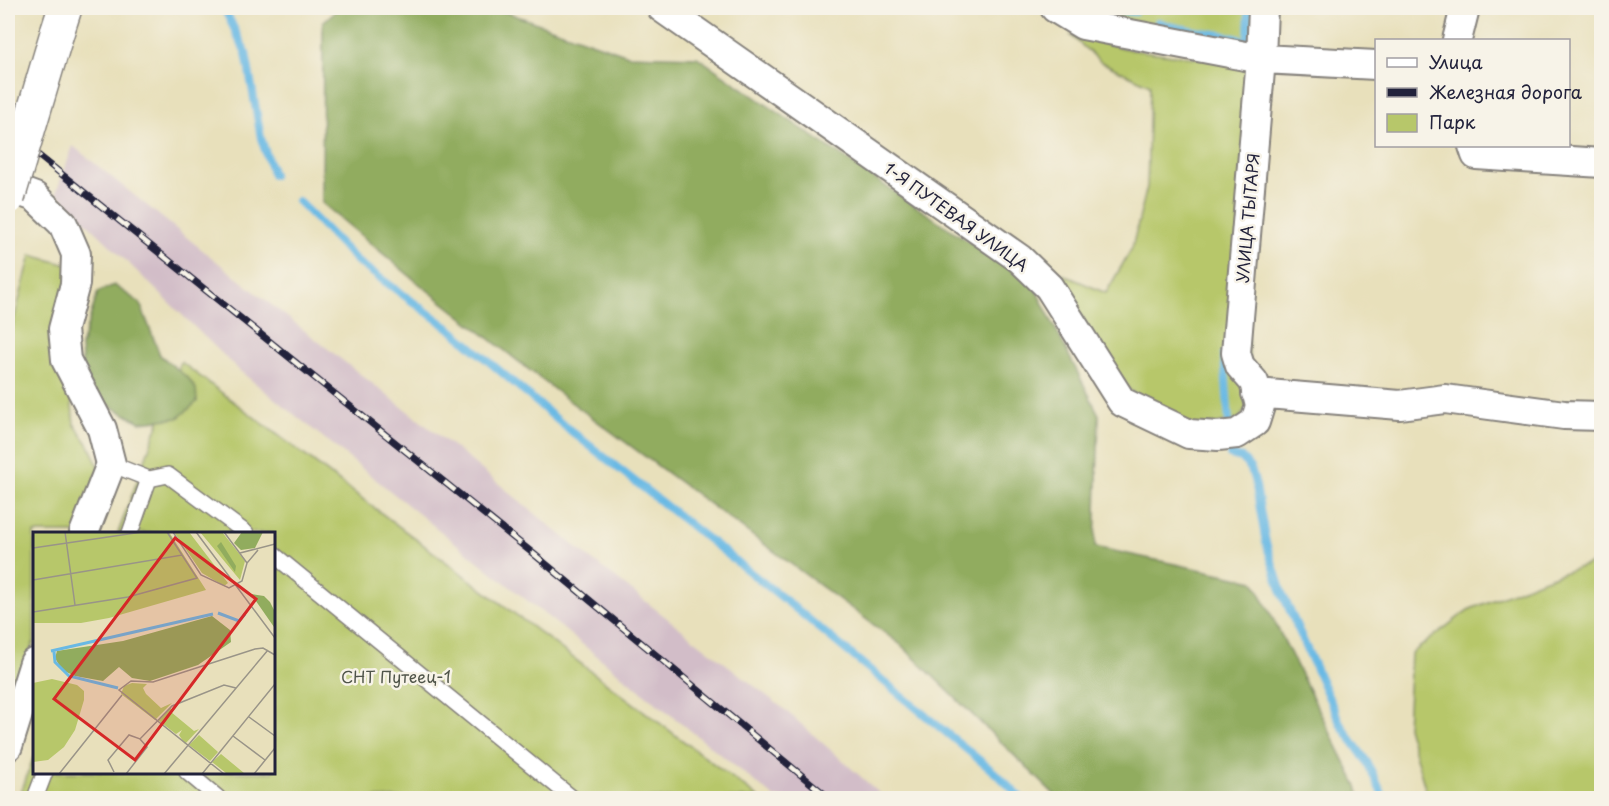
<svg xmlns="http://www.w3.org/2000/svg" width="1609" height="806" font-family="'Playpen Sans',sans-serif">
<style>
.industrial{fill:#d2bdc8}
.green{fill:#b7c76a;stroke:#6c7452;stroke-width:1.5}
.forest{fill:#91ac5e;stroke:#5a674c;stroke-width:1.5}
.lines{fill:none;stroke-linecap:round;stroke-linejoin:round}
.stream{stroke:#69b9e4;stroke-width:8}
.lane-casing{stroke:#85817b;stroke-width:18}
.street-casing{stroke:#85817b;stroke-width:32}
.primary-casing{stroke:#85817b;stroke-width:36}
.lane{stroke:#fff;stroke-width:15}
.street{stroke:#fff;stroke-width:28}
.primary{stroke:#fff;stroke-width:33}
.rail-casing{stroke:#22223b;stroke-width:7}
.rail{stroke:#f7f3e8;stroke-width:4.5;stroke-dasharray:14;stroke-linecap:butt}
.primary-bridge-casing{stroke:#85817b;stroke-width:36;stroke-linecap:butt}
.primary-bridge{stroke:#fff;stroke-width:33}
.labels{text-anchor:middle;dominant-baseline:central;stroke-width:5;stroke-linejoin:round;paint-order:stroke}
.street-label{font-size:16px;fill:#22223b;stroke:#f7f3e8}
.park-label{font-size:16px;fill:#4f5449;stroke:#f7f3e8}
.inset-river{fill:none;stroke:#69b9e4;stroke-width:3}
.inset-road{fill:none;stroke:#999488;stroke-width:1.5}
.view{fill:#d62828;fill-opacity:0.15;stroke:#d62828;stroke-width:3}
.inset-edge{fill:none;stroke:#22223b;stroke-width:3}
</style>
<rect width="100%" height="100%" fill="#f7f3e8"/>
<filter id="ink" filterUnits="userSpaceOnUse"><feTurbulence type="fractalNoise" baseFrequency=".0167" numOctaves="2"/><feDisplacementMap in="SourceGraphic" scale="12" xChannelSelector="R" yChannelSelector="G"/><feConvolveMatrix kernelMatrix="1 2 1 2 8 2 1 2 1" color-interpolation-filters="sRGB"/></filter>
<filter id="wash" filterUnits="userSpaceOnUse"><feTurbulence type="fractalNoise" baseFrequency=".008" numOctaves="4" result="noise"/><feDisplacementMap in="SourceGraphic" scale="24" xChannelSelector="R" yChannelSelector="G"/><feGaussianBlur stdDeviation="1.35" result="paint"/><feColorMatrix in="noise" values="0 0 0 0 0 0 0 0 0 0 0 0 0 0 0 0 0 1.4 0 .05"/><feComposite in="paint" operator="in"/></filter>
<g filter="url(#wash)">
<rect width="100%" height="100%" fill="#e8e0bb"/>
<!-- industrial -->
<path class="industrial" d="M73,146l168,135 219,171 117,96 207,161 101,89h-110l-534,-426 -185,-179z"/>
<!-- green -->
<path class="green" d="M1096,8h159l-3,35 -155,-25z
M1070,35l62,15 122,15 -11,148 8,189 -11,15 -5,4 -48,7 -58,-38 -68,-105 1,-11 44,19 26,-45 15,-61 3,-102 -49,-23z
M31,255l41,11 -2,121 4,37 15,21 10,23 -21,65h-44v108l-26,70v-369z
M181,362l578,436h-740l15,-42v16h239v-239h-155z
M1601,560v238h-173l-21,-71 4,-73 57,-44 77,-31z"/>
<!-- forest -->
<path class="forest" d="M339,8h155l134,47 69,2 203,139 133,88 66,131 -4,132 159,34 103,205 3,12h-302l-157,-153 -341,-251 -143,-112 -95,-79 1,-181z
M114,285l26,18 20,52 29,24 7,10 1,13 -19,16 -38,4 -38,-20 -19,-26 -2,-30 17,-54z"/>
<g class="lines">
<!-- stream -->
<path class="stream" d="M224,8l22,45 15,85 12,37
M1096,8l38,4
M1158,22c28,11 60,9 90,20l1,-34
M298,201l60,61 95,69 108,92 223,176 216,178 21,21
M1224,355l5,67
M1230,453v2l12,3 9,11 5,17 10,57 16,50 59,132 26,37 17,36"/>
</g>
</g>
<g filter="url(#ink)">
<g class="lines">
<!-- lane casing -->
<g class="lane-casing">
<path id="lane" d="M111,464l38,15
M130,533l19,-54 19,-4 78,58
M273,554l299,244
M187,772l31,26
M35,798l10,-26"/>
</g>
<!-- street casing -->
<g class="street-casing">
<path id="street" d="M662,8l358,251 29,28 73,115 67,32 29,2 19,-2 18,-12 5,-16 -6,-24 -14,-16 -4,-13 25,-294 2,-51
M1055,8l28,17 178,34 115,6
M1457,40l8,-32
M1473,146l3,9 126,8
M8,187l27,10 28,27 13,30 -1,30 -12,45 3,31 36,69 9,35 -27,69
M1256,393l144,12 45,-6 119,16 38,1
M8,746l26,-83"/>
</g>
<!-- primary casing -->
<g class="primary-casing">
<path id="primary" d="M57,33l8,-25"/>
</g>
<!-- lane -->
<use href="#lane" class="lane"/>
<!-- street -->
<use href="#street" class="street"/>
<!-- primary -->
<use href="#primary" class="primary"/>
<!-- rail casing -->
<g class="rail-casing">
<path id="rail" d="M8,131l527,424 294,243"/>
</g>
<!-- rail -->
<use href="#rail" class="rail"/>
<!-- primary-bridge casing -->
<g class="primary-bridge-casing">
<path id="primary-bridge" d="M8,198l49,-165"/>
</g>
<!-- primary-bridge -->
<use href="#primary-bridge" class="primary-bridge"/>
</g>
</g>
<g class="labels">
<!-- street labels -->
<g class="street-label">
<text transform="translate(957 216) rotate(36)">1-Я ПУТЕВАЯ УЛИЦА</text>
<text transform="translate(1247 218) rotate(-85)">УЛИЦА ТЫТАРЯ</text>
</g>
<!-- park labels -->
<g class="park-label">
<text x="396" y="676">СНТ Путеец-1</text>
</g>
</g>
<!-- overview -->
<g transform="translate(33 532)">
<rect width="242" height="242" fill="#e8e0bb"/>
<path d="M0,0h136l37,58 -97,28 -28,5h-48zM141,0h15l39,51 -4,3 -22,-13zM167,0h22l23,29 -5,19zM19,147l25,6 7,6v9l-9,30 -11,17 -16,13 -15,2v-79zM99,151l15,1 -4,4 3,6 15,14 11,-5 -17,17 -34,-26 3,-8zM138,175v5l23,19 5,-2 -14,15 -6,-9 3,-5 -6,4 -18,-14zM166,203l19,17 -8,9 -21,-16zM188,222l23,19h-18l-14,-11z" fill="#b7c76a"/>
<path d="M209,0h21l-8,16 -14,2 -7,-7zM188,10l15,24 -1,6 -18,-26zM218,62l13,2 6,6 4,8v17zM179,84l18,14 1,12 -33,23 -48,16 -18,-3 -13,-11 -16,14 -28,-5 -13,-6 -7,-12 2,-7 66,-10z" fill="#91ac5e"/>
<path class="inset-river" d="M185,81l21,8 6,-7M18,119l162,-37M21,120l1,10 14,14 49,12"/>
<path class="inset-road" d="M32,0l10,73M134,0l15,23M140,0l28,43 28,13 13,-7 5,-18 11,-13M163,0l79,106M191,0l23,31M0,16l109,-16M207,21l35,-9M0,48l149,-25 15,23 -69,19 -95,15M216,185l26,19M200,204l32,24M81,240l-6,-12 21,-25 11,4 32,-33 52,-21 12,3M26,242l63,-79M93,242l21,-27 -7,-8M131,242l104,-124M169,242l73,-90M191,242l-105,-84 12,-9 22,1 102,-33 8,-1 12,7M221,242l21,-26"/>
<path class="view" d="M142,6l81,61 -121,161 -81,-61z"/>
<rect width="242" height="242" class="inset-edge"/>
</g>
<!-- margin -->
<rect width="1609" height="806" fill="none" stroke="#f7f3e8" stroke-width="30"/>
<!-- legend -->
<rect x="1375" y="39" width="195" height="108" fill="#f7f3e8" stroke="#a29fa3" stroke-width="1.5"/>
<rect x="1387" y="58" width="30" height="9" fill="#ffffff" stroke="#a29fa3" stroke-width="1.5"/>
<text x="1429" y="69" font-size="18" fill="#22223b">Улица</text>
<rect x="1387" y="88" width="30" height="9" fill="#22223b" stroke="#a29fa3" stroke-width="1.5"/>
<text x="1429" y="99" font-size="18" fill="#22223b">Железная дорога</text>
<rect x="1387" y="114" width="30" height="18" fill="#b7c76a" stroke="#a29fa3" stroke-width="1.5"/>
<text x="1429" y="129" font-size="18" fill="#22223b">Парк</text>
</svg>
